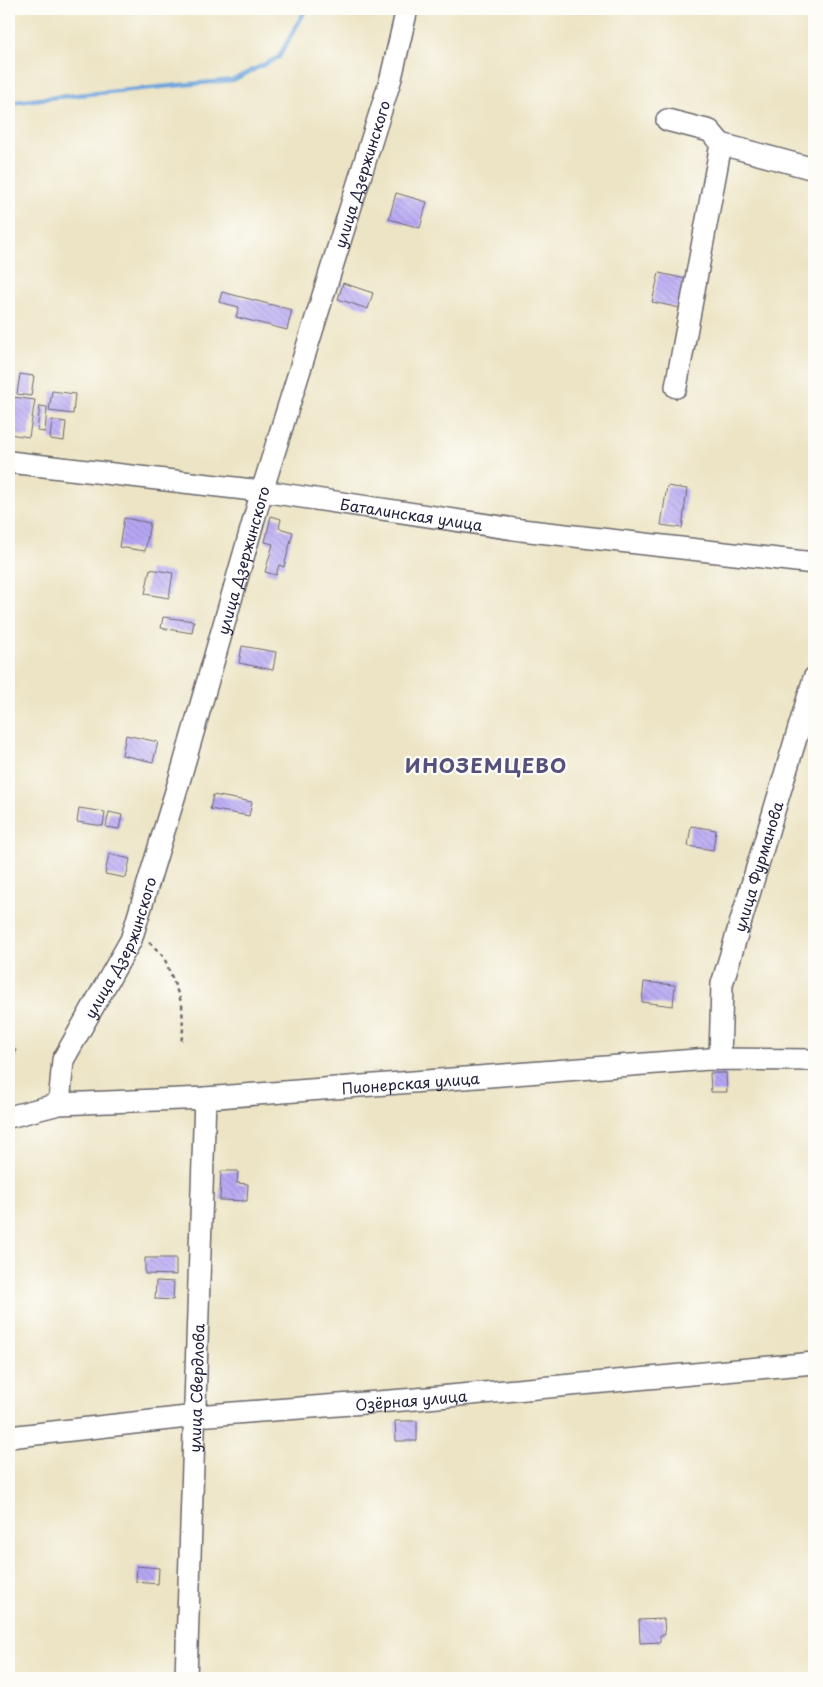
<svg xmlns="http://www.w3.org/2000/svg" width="823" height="1687" font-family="'Playpen Sans',sans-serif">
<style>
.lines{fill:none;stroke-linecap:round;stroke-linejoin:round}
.stream{stroke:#6ea4db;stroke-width:4.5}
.building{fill:url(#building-back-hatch)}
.minor-casing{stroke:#69666b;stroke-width:24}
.path{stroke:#69666b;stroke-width:2.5;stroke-dasharray:4 4;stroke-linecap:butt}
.minor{stroke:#fff;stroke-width:21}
.labels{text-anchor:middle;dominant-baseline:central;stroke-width:4.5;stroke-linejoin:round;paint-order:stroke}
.street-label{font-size:15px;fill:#22223b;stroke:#fdfcf7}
.district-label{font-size:20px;font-weight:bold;letter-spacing:1px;fill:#56517c;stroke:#fdfcf7}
</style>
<defs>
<pattern id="building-back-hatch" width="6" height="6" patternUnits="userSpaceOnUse" patternTransform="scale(1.25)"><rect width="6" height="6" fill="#b7a7f4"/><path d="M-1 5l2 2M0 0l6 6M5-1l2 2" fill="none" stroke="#9d8fd2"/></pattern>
</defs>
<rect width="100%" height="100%" fill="#fdfcf7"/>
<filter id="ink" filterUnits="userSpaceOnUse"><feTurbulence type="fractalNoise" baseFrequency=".02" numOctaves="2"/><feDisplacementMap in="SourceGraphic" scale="10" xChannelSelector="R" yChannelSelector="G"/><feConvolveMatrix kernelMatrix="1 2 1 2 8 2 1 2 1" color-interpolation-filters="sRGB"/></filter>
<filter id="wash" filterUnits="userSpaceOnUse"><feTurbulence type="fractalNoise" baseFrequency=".0096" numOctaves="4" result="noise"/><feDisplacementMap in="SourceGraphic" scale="20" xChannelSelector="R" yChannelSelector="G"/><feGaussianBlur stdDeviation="1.12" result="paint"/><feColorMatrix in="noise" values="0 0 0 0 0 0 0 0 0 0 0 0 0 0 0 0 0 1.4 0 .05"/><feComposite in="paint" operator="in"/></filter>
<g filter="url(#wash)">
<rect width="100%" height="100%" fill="#ece4c4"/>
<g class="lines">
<!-- stream -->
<path class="stream" d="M9,103l48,-6 176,-17 46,-23 27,-48"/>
</g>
<g id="blocks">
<!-- building -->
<path class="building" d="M396,193l31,9 -7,26 -31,-9z
M659,273l27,6 -6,29 -28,-6z
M343,283l30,10 -5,16 -30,-10z
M222,292l70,18 -5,20 -51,-13 3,-10 -20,-5z
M20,374l14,2 -3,20 -14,-2z
M52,391l23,3 -2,20 -24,-3z
M13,397l22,3 -6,37 -20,-3z
M40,406l7,1 -2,25 -8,-1z
M52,420l14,2 -2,19 -14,-2z
M667,486l20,3 -5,39 -21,-3z
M271,516l10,3 -2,9 14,4 -9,35 -5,-2 -3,10 -11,-3 8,-28 -8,-2z
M124,518l26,5 -5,28 -26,-4z
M150,569l23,4 -4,25 -24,-4z
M163,617l31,4 -2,12 -31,-5z
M242,646l34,6 -3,18 -34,-7z
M126,735l32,7 -5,20 -31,-7z
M213,795l39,7 -3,14 -39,-7z
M79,808l26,4 -2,14 -26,-4z
M109,812l13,3 -3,14 -13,-2z
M691,826l25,4 -3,20 -25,-4z
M109,854l21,5 -4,19 -21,-4z
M644,982l31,3 -2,21 -31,-4z
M9,1048l7,2 -4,16 -3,-1z
M710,1073h16l1,19h-16z
M221,1171h17l-1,12 11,1 -1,17 -27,-1z
M145,1258h31v17l-31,-1z
M156,1281l18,1 -1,18 -18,-1z
M395,1421h22v20h-21z
M137,1566l22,2 -1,16 -22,-2z
M664,1619l1,16h-5v7l-20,1 -1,-23z"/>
</g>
</g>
<g filter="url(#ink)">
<use href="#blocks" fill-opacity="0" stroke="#69666b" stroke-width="1"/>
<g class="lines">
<!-- minor casing -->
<g class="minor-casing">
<g id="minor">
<path d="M667,120l43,11 11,13"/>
<path d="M676,387l45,-243 93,25"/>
<path id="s1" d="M9,462l253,29 259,39 293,33"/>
<path id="s2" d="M720,1059l2,-75 92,-306"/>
<path id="s3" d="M59,1104l4,-44 68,-120 49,-162 82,-287 129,-413 16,-69"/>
<path id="s4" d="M9,1117l50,-13 146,-6 504,-39 105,1"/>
<path id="s5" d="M9,1437l187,-21 220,-17 398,-36"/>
<path id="s6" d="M186,1678l19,-580"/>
</g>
</g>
<!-- path -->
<path class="path" d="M149,942l15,15 18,47 1,25 -2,15"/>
<!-- minor -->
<use href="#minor" class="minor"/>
</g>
</g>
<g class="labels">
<!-- street labels -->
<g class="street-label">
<text stroke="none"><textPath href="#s3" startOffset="982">улица Дзержинского</textPath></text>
<text stroke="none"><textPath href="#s1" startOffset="406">Баталинская улица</textPath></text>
<text stroke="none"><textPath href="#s3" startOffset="578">улица Дзержинского</textPath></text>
<text stroke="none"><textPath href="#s2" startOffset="198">улица Фурманова</textPath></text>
<text stroke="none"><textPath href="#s3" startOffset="171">улица Дзержинского</textPath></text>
<text stroke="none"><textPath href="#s4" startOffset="404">Пионерская улица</textPath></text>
<text stroke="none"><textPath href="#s6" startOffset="290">улица Свердлова</textPath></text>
<text stroke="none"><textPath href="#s5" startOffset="404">Озёрная улица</textPath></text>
</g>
<!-- district labels -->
<g class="district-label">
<text x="486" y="765">ИНОЗЕМЦЕВО</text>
</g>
</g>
<!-- margin -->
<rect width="823" height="1687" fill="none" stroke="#fdfcf7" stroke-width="30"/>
</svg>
